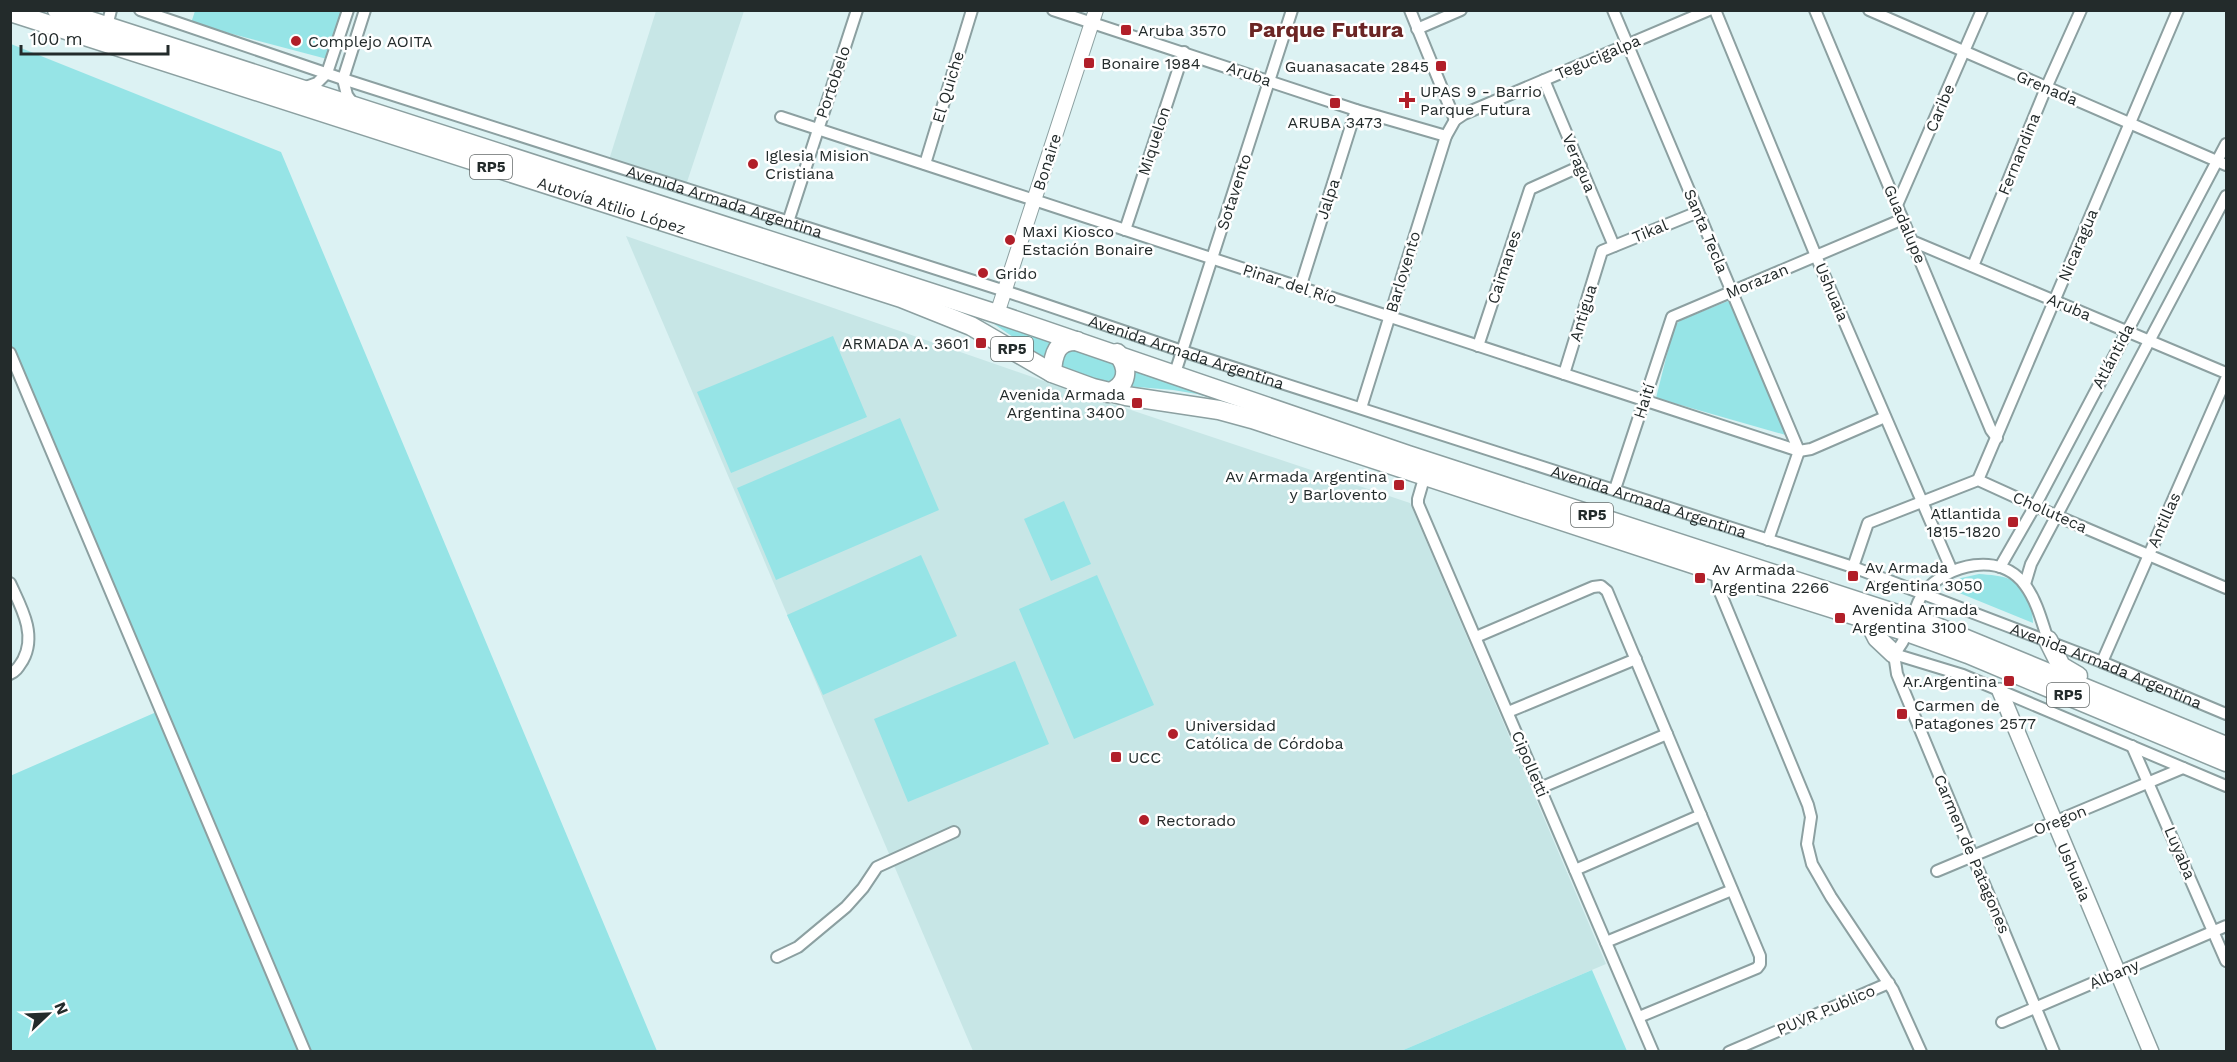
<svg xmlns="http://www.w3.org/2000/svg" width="2237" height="1062" font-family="'Work Sans',sans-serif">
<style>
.built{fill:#c7e6e6}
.green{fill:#96e4e6}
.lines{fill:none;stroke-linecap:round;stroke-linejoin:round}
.minor-casing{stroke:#8ca0a1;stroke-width:14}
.tertiary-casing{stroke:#8ca0a1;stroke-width:16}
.secondary-casing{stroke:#8ca0a1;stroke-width:18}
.primary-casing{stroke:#8ca0a1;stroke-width:21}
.minor{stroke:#fff;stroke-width:10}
.tertiary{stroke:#fff;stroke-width:14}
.secondary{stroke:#fff;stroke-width:15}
.primary{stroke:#fff;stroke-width:18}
.poi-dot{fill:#b11f29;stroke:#fff;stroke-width:2}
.labels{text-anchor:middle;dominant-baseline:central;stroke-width:5;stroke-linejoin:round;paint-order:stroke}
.shield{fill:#fff;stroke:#656b6b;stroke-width:1.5}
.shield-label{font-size:15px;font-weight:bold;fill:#232b2b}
.poi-label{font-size:16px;fill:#232b2b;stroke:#fff;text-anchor:start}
.street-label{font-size:16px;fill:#232b2b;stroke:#fff}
.district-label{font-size:22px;font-weight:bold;fill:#6b2524;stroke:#fff}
</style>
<rect width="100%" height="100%" fill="#dcf2f3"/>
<!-- built -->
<path class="built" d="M656,11h88l-59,177 -77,-25z
M626,236l418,145 366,122 196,461 -205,87h-428z"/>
<!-- green -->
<path class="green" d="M195,11h148l-16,48 -136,-36z
M11,44l270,108 376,899h-646l-1,-275 151,-66 -150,-357z
M1733,299l56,137 -133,-38 18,-72 7,-6z
M984,317l73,23 -9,21z
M833,336l34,81 -136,56 -34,-81z
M1068,347l48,14 6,7 -11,17 -50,-16 -1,-19z
M1130,367l144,48 -77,-21 -24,-4 -47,-4z
M900,418l39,92 -163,70 -39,-92z
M1064,501l27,63 -40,17 -27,-62z
M921,555l36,81 -134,59 -36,-80z
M1979,574c10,1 25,1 34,7 13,8 20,28 20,42l-86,-35 14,-10z
M1097,575l57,130 -80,34 -55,-130z
M1015,661l34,83 -141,58 -34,-83z
M1592,970l35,81h-226z"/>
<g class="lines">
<!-- minor casing -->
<g class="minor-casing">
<g id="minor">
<path id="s1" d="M140,10l203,69 662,212 177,60 671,216 249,95 124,52"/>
<path d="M1053,10l303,100 90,26"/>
<path d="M1410,10l45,110"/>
<path d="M1613,10l186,441"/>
<path d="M1715,10l101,246 136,315"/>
<path d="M1815,10l176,420 6,8"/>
<path d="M1869,10l357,155"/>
<path d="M107,26l4,-16"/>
<path d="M1417,29l44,-19"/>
<path d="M1544,80l70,166"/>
<path d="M303,88l14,-5 10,-10 21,-63"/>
<path d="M354,105l-7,-10 -4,-16 22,-69"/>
<path d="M781,117l1018,334 12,-2 74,-32"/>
<path d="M925,164l47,-154"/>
<path d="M1897,205l85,-195"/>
<path d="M788,222l69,-212"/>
<path d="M1125,230l59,-178"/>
<path d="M1912,241l314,132"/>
<path d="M1973,266l73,-178 35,-78"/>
<path d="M1300,288l56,-178"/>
<path d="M1478,346l52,-157 51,-23"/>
<path d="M10,353l295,699"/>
<path d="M1175,373l117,-363"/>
<path d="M1564,374l38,-123 96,-39"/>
<path d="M1361,408l85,-272 9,-16 9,-6 245,-104"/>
<path d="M1425,475l-7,24v5l235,548"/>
<path d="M1978,480l200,-470"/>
<path d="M1615,489l57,-172 231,-98"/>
<path d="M1768,540l31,-89"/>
<path d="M1853,567l15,-44 110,-43 79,36 169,72"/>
<path d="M2000,567l35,-61 191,-362"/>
<path d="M1717,572l1,16 4,9 86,208 3,12 -4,27 5,20 19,33 62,93 28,62"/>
<path d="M10,583c11,24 27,51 13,77 -4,6 -6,11 -13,14"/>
<path d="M2025,584l6,-20 195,-368"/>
<path d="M1476,637l117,-50 8,-1 6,5 153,365v8l-3,4 -118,49"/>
<path d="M1894,654l3,20 157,378"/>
<path d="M1894,654l69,21 263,111"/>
<path d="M1894,654c6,-7 11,-15 14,-24 5,-12 8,-28 16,-38 24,-28 76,-41 101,-7 12,16 17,37 23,55"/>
<path d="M2102,662l124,-283"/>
<path d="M1508,712l128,-53"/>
<path d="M2132,746l94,215"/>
<path d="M1540,788l127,-54"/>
<path d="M1575,870l126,-55"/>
<path d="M1937,871l246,-103"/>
<path d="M1606,942l126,-52"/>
<path d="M777,957l21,-10 48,-40 17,-19 14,-21 77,-35"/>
<path d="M2002,1022l224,-96"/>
<path d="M1729,1052l160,-69"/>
</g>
</g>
<!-- tertiary casing -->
<g class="tertiary-casing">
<path id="tertiary" d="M997,314l99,-304"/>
</g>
<!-- secondary casing -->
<g class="secondary-casing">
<path id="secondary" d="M2000,691l151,361"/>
</g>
<!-- primary casing -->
<g class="primary-casing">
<g id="primary">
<path d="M57,10l940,304 411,141 529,172 289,119"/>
<path id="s2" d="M10,12l891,286 70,28 81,47 41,15 33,8 93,14 33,9 465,153 190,60 61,22 258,108"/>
<path d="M1052,373c1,-19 5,-33 25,-32"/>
<path d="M1108,393c20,-7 22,-25 9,-40"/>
<path d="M1868,620l9,18 17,16"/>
<path d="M2048,640l13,26 17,10"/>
</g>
</g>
<!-- minor -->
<use href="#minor" class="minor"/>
<!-- tertiary -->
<use href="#tertiary" class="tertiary"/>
<!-- secondary -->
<use href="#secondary" class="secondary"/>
<!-- primary -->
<use href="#primary" class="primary"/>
</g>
<!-- markers -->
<g class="poi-dot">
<rect x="1120" y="24" width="12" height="12" rx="3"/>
<circle cx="296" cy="41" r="6"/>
<rect x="1083" y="57" width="12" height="12" rx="3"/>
<rect x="1435" y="60" width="12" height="12" rx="3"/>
<path d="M1404 91h6v6h6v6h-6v6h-6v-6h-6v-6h6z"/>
<rect x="1329" y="97" width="12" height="12" rx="3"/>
<circle cx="753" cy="164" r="6"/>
<circle cx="1010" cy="240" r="6"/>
<circle cx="983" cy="273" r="6"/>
<rect x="975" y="337" width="12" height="12" rx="3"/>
<rect x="1131" y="397" width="12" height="12" rx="3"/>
<rect x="1393" y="479" width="12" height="12" rx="3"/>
<rect x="2007" y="516" width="12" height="12" rx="3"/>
<rect x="1847" y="570" width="12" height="12" rx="3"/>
<rect x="1694" y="572" width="12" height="12" rx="3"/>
<rect x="1834" y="612" width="12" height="12" rx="3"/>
<rect x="2003" y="675" width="12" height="12" rx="3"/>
<rect x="1896" y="708" width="12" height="12" rx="3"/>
<circle cx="1173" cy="734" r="6"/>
<rect x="1110" y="751" width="12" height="12" rx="3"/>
<circle cx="1144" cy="820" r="6"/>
</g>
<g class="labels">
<!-- shield labels -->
<g class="shield">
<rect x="470" y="155" width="42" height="24" rx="4.5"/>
<rect x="991" y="337" width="42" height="24" rx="4.5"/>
<rect x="1571" y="503" width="42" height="24" rx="4.5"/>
<rect x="2047" y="683" width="42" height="24" rx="4.5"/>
</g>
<g class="shield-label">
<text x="491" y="167">RP5</text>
<text x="1012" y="349">RP5</text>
<text x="1592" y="515">RP5</text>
<text x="2068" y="695">RP5</text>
</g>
<!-- poi labels -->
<g class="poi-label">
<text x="1138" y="30">Aruba 3570</text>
<text x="308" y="41">Complejo AOITA</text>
<text x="1101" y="63">Bonaire 1984</text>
<text x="1429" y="66" text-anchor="end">Guanasacate 2845</text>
<text x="1420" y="91">UPAS 9 - Barrio<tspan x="1420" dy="18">Parque Futura</tspan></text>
<text x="1335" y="122" text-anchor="middle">ARUBA 3473</text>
<text x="765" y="155">Iglesia Mision<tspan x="765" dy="18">Cristiana</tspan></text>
<text x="1022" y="231">Maxi Kiosco<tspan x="1022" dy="18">Estación Bonaire</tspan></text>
<text x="995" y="273">Grido</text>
<text x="969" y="343" text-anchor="end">ARMADA A. 3601</text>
<text x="1125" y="394" text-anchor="end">Avenida Armada<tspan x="1125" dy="18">Argentina 3400</tspan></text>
<text x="1387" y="476" text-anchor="end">Av Armada Argentina<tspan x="1387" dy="18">y Barlovento</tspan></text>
<text x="2001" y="513" text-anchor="end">Atlantida<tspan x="2001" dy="18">1815-1820</tspan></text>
<text x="1865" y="567">Av Armada<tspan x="1865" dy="18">Argentina 3050</tspan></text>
<text x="1712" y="569">Av Armada<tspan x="1712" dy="18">Argentina 2266</tspan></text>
<text x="1852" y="609">Avenida Armada<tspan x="1852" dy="18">Argentina 3100</tspan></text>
<text x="1997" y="681" text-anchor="end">Ar.Argentina</text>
<text x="1914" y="705">Carmen de<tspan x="1914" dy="18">Patagones 2577</tspan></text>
<text x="1185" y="725">Universidad<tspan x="1185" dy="18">Católica de Córdoba</tspan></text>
<text x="1128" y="757">UCC</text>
<text x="1156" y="820">Rectorado</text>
</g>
<!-- street labels -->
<g class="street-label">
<text transform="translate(1598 57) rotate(-23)">Tegucigalpa</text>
<text transform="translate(1249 74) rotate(19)">Aruba</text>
<text transform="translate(833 82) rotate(-71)">Portobelo</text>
<text transform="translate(948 87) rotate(-73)">El Quiche</text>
<text transform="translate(2047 88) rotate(23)">Grenada</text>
<text transform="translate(1940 108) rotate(-67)">Caribe</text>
<text transform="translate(1154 141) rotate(-72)">Miquelon</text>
<text transform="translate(2019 154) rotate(-68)">Fernandina</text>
<text transform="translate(1047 162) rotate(-72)">Bonaire</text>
<text transform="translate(1579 163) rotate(67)">Veragua</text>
<text transform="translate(1234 192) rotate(-72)">Sotavento</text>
<text transform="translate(1328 199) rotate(-72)">Jalpa</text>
<text stroke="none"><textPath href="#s1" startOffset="615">Avenida Armada Argentina</textPath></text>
<text stroke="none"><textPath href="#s2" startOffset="632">Autovía Atilio López</textPath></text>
<text transform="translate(1905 224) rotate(67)">Guadalupe</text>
<text transform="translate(1650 231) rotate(-22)">Tikal</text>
<text transform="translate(1706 231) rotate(67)">Santa Tecla</text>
<text transform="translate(2078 245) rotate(-67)">Nicaragua</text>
<text transform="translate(1504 267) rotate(-72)">Caimanes</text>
<text transform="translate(1403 272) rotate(-73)">Barlovento</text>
<text transform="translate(1757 281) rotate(-23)">Morazan</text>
<text transform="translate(1290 284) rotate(18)">Pinar del Río</text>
<text transform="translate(1832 292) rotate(67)">Ushuaia</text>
<text transform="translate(2069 307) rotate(23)">Aruba</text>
<text transform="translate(1583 313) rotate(-73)">Antigua</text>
<text stroke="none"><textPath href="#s1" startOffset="1101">Avenida Armada Argentina</textPath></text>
<text transform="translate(2113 356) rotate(-62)">Atlántida</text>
<text transform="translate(1644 401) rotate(-72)">Haití</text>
<text stroke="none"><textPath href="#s1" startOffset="1587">Avenida Armada Argentina</textPath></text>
<text transform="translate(2050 512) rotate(24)">Choluteca</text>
<text transform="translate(2164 520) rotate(-66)">Antillas</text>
<text stroke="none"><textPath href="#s1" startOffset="2073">Avenida Armada Argentina</textPath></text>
<text transform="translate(1530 764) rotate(67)">Cipolletti</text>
<text transform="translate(2060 820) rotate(-22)">Oregon</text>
<text transform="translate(2180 853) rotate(67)">Luyaba</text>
<text transform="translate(1972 854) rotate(67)">Carmen de Patagones</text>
<text transform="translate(2074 872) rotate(67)">Ushuaia</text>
<text transform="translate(2114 974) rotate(-23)">Albany</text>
<text transform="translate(1826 1010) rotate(-23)">PUVR Publico</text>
</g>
<!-- district labels -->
<g class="district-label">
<text x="1326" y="29">Parque Futura</text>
</g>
</g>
<!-- border -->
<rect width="2237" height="1062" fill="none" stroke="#232b2b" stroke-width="24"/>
<!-- north arrow -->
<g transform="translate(48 1014) rotate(67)" stroke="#ffffff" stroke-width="4.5" paint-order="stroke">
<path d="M0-4.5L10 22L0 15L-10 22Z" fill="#232b2b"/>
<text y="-9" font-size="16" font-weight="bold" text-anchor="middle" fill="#232b2b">N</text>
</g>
<!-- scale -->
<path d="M21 45v9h147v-9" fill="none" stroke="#232b2b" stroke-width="3"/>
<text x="30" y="45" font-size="18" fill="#232b2b" stroke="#ffffff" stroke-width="4.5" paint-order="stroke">100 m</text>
</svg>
